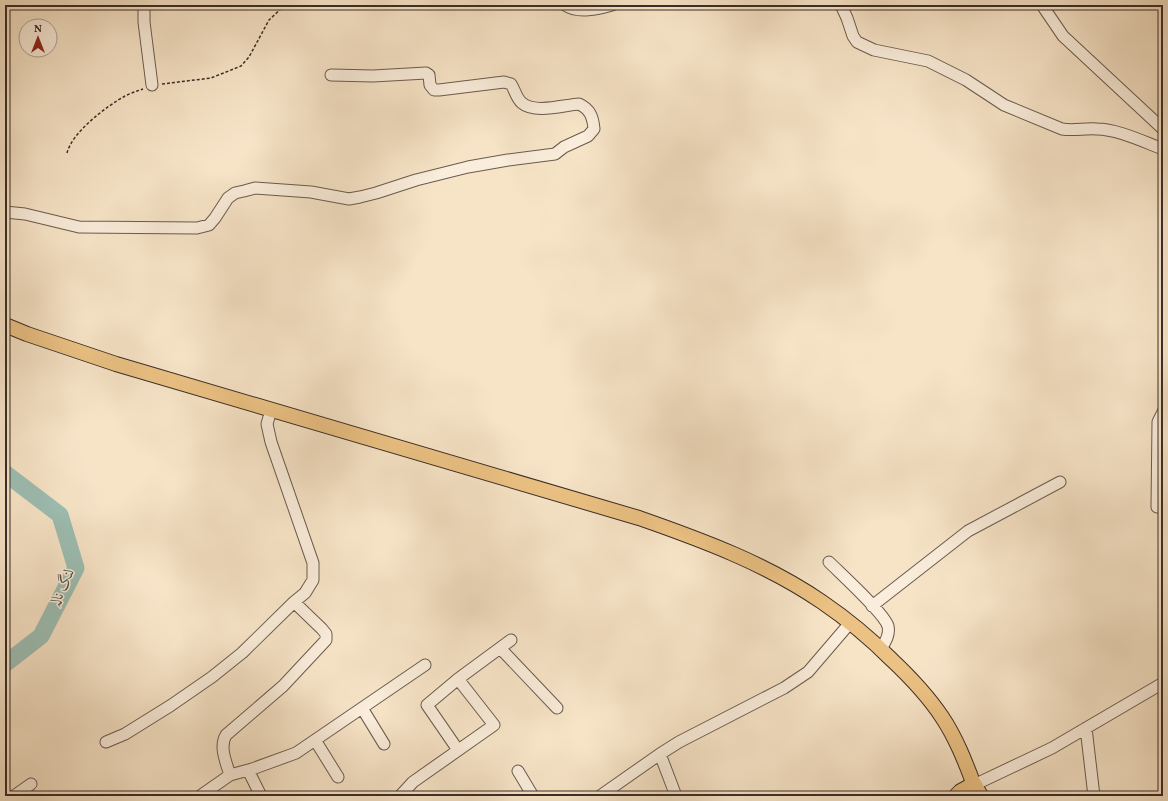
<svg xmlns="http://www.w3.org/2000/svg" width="1168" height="801" font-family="Vollkorn,Amiri,serif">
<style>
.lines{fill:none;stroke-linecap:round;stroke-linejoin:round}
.river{stroke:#9dbfb4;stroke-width:17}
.minor-casing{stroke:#695b4f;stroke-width:13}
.major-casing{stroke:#3a2d27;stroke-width:16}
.highway-casing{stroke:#3a2d27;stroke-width:18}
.path{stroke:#3a2d27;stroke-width:1.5;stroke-dasharray:3 2;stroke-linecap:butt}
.minor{stroke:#faeddb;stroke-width:11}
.major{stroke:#ecc284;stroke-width:14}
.highway{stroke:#ecc284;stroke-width:16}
.labels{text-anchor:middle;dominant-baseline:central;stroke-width:3;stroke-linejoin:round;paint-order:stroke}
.water-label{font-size:15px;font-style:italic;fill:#53524a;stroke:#faeddb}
</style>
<rect width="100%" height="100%" fill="#f7e4c7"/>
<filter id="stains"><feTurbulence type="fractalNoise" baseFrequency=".005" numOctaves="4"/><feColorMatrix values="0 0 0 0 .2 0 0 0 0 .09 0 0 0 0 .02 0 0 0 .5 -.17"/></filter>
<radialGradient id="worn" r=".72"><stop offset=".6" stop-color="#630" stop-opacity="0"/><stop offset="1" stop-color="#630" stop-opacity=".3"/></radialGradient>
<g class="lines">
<!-- river -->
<path class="river" d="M5,473l55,42 16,53 -35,68 -36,28"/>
<!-- minor casing -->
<g class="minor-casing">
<path id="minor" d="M144,5v17l8,63
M565,5c13,9 33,4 47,0
M841,5l6,13 6,18 4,6 17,8 54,11 38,19 38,25 58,24c12,2 23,-1 35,0 20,0 47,13 66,20
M1045,5l-1,3 19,28 100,93
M5,212l20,2 54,13 118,1 12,-3 6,-7 13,-20 7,-5 9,-2 11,-3 56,4 38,7 11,-2 16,-4 40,-13 52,-13 40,-7 47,-6 9,-7 24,-11 6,-7c-1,-12 -4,-20 -15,-25 -15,1 -44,10 -57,-1 -6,-5 -7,-13 -11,-19l-7,-2 -65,8h-5l-4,-5 -1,-10 -3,-2 -53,3 -42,-1
M271,410l-4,14 4,18 42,121v17l-8,13 -11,9
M1157,507l1,-85 5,-10
M829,562c12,12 55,51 59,64 2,9 -3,16 -7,23
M872,606l96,-75 92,-49
M500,648l57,60
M362,708l22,36
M1086,728l8,68
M315,740l23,37
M106,742l19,-8 45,-28 42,-29 30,-24 52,-51 28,27 4,5v6l-43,46 -57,49c-7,12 0,27 4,40
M458,750l-31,-45 31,-26 53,-39
M660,754l16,42
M248,770l13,26
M518,771l15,25
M974,785l78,-37 111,-65
M14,796l17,-12
M200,796l30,-21 22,-6 44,-16 129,-88
M400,796l13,-14 81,-57 -36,-46
M600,796l60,-42 19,-12 105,-54 24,-16 42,-49"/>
</g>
<!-- major casing -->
<g class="major-casing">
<path id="major" d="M5,325l22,9 89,30 523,154c63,22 128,46 183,84 25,17 49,37 70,58 18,17 36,36 50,57 14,21 23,44 32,68"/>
</g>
<!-- highway casing -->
<g class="highway-casing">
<path id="highway" d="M957,796l4,-4 13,-7 6,11"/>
</g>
<!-- path -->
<path class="path" d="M162,84l49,-6 30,-12 8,-9 20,-37 16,-15
M67,153c5,-21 40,-47 58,-57 6,-3 12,-5 18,-7"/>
<!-- minor -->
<use href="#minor" class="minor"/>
<!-- major -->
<use href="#major" class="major"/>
<!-- highway -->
<use href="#highway" class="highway"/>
</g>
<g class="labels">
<!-- water labels -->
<g class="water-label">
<text transform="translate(63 588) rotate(-66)">لنگ نالہ</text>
</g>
</g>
<!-- margin -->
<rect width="1168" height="801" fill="none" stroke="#f7e4c7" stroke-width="20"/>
<rect x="6" y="6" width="1156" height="789" fill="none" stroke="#3a2d27" stroke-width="2"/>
<rect x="10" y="10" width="1148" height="781" fill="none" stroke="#3a2d27"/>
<!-- north arrow -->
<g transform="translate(38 38)"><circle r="19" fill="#faeddb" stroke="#ada093"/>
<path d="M0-3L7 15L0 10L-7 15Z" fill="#8f2418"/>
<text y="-6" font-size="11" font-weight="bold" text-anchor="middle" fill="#3a2d27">N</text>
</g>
<rect width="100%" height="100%" filter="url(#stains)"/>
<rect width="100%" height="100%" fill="url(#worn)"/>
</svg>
